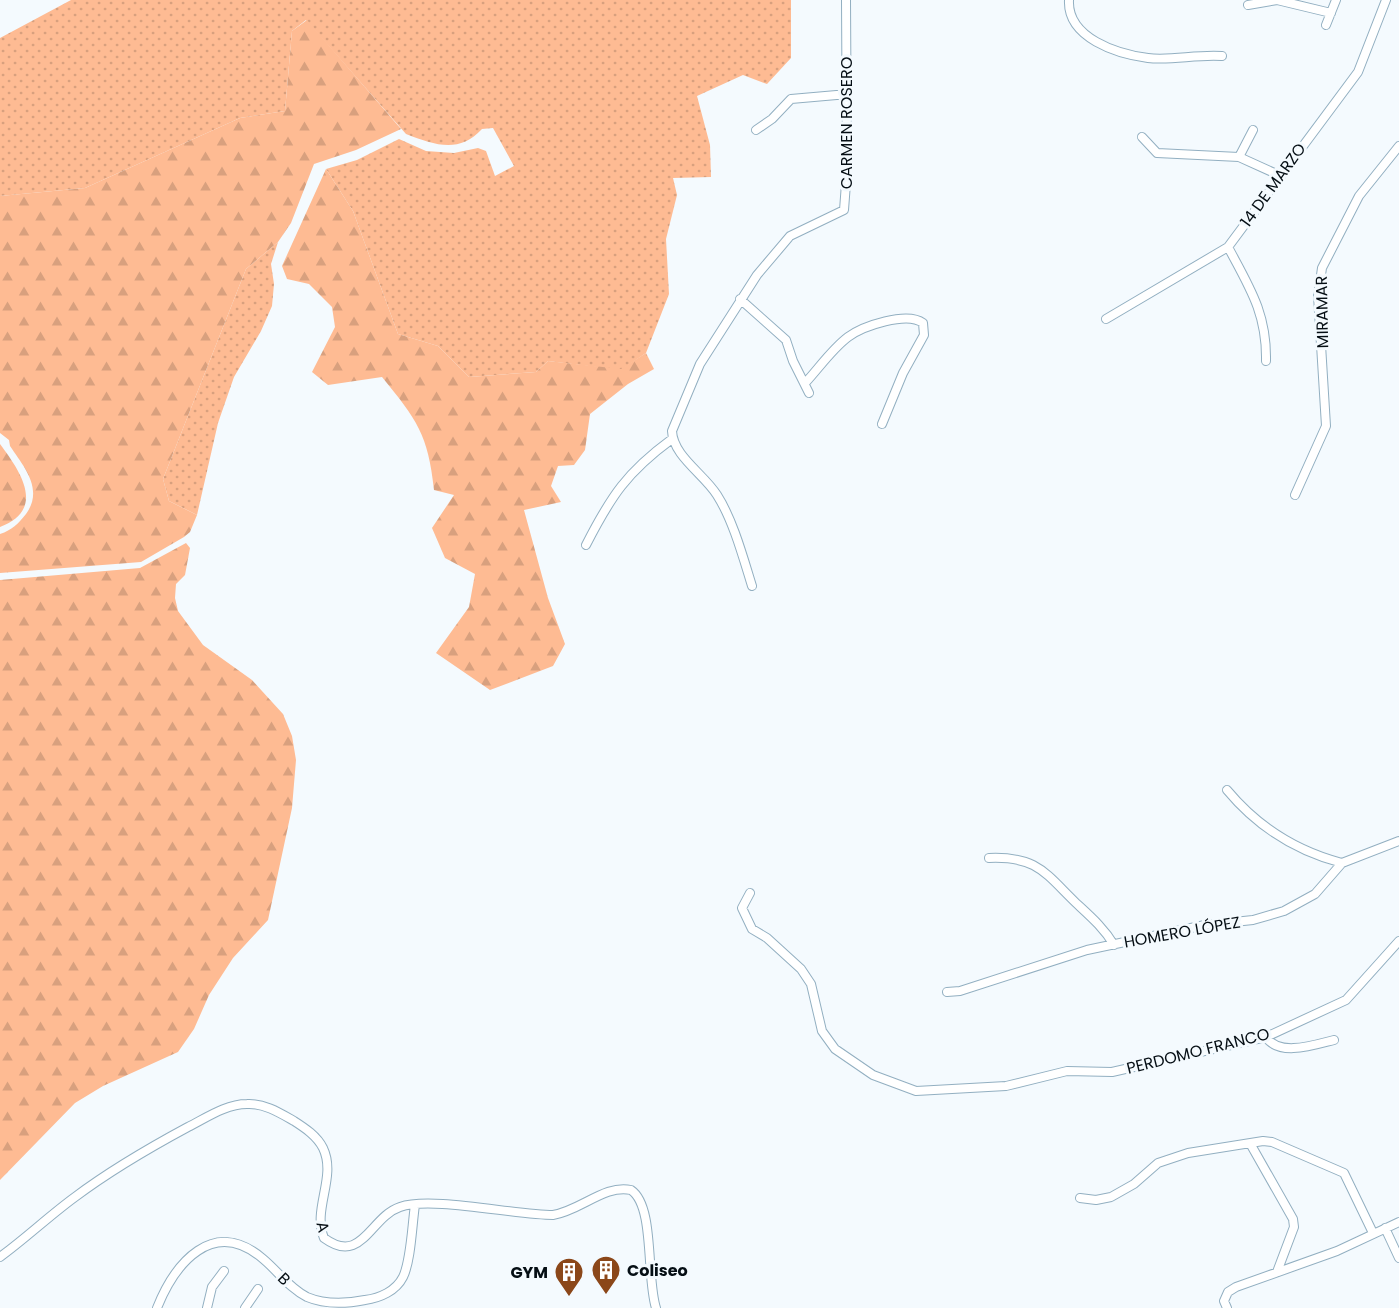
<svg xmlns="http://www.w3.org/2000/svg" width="1399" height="1308" font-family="Poppins,sans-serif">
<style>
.grass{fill:url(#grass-dots)}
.forest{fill:url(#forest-firs)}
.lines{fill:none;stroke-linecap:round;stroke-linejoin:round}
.minor-casing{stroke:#92afc1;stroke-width:10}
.minor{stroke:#fff;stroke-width:8}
.labels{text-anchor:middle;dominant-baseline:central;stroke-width:6;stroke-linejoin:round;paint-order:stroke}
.street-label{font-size:16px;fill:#050e14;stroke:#f4fafe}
.poi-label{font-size:16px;font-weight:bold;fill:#050e14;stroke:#f4fafe;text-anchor:start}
</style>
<defs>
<pattern id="grass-dots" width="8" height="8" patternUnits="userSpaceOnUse" patternTransform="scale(1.5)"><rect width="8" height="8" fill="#febb93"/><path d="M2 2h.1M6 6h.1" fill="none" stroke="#d8a07e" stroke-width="1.8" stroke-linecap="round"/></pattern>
<pattern id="forest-firs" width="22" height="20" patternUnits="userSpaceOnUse" patternTransform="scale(1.5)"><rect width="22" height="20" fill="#febb93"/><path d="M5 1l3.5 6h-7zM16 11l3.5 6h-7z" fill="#d8a07e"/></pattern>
</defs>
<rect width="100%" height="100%" fill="#f4fafe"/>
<!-- grass -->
<path class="grass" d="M71,0h720v58l-24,26 -24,-9 -46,21 13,49 1,32 -38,1 4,17 -11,44 3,55 -23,59 -25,17 -73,-9 -12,11 -67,5 -31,-31 -40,-12 -45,-123 -27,-42 31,-9 42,-21 27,12 28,2 24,-5 8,3 9,25 19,-10 -21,-38 -11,1c-23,25 -47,16 -76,5l-100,-114 -14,11 -7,80 -45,7 -155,70 -85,8v-158z
M278,242l-7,22 3,20 -2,22 -11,25 -27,46 -16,46 -21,92 -28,-14 -6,-22 83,-210z"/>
<!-- forest -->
<path class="forest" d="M307,20l94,109 -45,21 -42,14 -23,59 -13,19 -32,27 -83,210 6,22 28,14 -7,17 -6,5 -43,25 -141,11v-39c12,-4 18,-10 26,-20 18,-25 -2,-47 -16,-68l-1,-6 -9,-7v-237l85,-8 155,-70 45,-7 7,-80z
M326,169l27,42 45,123 40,12 31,31 67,-5 12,-11 73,8 25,-16 8,16 -26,15 -38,30 -5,36 -11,15 -16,1 -7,20 10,16 -37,8 24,88 17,46 -12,22 -63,24 -54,-37 33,-46 6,-33 -30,-16 -13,-30 22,-33 -20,-5c-6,-56 -17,-70 -52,-113l-54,8 -16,-13 23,-45 -3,-20 -23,-23 -22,-5 -5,-13z
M0,444c20,27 47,65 0,83z
M186,543l4,5 -5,27 -9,9 -1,14 3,13 25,34 49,35 31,34 9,22 4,24 -4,48 -24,112 -35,38 -24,37 -15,34 -16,23 -75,34 -28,17 -75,77v-600l140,-12z"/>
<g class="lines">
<!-- minor casing -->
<g class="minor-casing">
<path id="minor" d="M1069,0c-2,38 48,54 79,58 23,3 49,-4 74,-2
M1248,5l29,-5 54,13
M1326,25l10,-25
M756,130l16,-11 19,-20 57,-5
M1142,137l15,16 82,4 42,19
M1239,157l14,-27
M1228,247c22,41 39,67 38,114
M740,299l46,41 7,21 16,32
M1106,319l122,-72 130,-175 28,-72
M806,382c13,-14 26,-33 42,-45 15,-11 59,-26 75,-14l1,12 -21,38 -21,51
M1295,495l31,-69 -8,-130 4,-28 37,-72 40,-50
M586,545c25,-49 41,-73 86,-106
M752,586c-9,-29 -19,-66 -35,-91 -13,-21 -44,-39 -45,-64l28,-67 57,-89 33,-39 54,-26 3,-40 -1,-170
M1227,790c30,36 69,61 115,73
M989,858c48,-2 56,15 87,45 14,13 28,25 38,42
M750,893l-8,15 10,21 15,9 34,31 10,15 11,47 13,18 38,26 43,16 90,-5 61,-15 45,1 154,-35 80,-37 53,-59
M947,992l13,-1 127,-41 118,-25 48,-5 31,-9 31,-17 27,-31 57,-22
M1266,1037c13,20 48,8 68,3
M1251,1145l42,74 1,8 -17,45
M1080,1198l16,2 15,-3 23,-13 24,-21 30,-10 75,-12 9,1 72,31 29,60
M1385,1228l14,30
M0,1257c26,-19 49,-41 75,-60 36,-27 74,-49 113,-70 18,-9 38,-23 59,-23 17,-1 33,9 47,17 11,7 23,15 29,27 14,29 -11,61 1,90 38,28 46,-21 76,-31 31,-11 115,8 153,8 27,-4 52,-31 78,-25 24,16 15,87 25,118
M157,1308c18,-45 56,-91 105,-50 16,13 27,30 45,39 19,8 38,7 58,3 15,-2 31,-9 38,-23 8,-16 9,-52 12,-72
M207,1308l5,-21 12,-16
M245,1308l13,-19
M1227,1308l-3,-7 4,-9 8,-5 101,-36 62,-29"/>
</g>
<!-- minor -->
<use href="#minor" class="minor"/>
</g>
<!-- icons -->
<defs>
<g id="building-pin" transform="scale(1.5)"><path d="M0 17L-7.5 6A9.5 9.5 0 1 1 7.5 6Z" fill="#8b4719" stroke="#f4fafe"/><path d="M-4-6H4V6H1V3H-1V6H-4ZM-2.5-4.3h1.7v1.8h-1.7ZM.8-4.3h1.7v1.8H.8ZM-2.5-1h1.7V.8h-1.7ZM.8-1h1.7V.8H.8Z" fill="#fff"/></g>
</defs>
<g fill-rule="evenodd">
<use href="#building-pin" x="606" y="1270"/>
<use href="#building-pin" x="569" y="1272"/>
</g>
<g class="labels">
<!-- street labels -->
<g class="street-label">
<text transform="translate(846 123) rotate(-90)">CARMEN ROSERO</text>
<text transform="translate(1273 185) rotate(-54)">14 DE MARZO</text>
<text transform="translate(1322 312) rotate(-91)">MIRAMAR</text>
<text transform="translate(1182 932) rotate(-10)">HOMERO LÓPEZ</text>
<text transform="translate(1198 1051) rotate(-14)">PERDOMO FRANCO</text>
<text transform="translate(323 1227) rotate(76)">A</text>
<text transform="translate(284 1279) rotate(44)">B</text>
</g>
<!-- poi labels -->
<g class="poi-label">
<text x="627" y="1270">Coliseo</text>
<text x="548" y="1272" text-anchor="end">GYM</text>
</g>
</g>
</svg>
